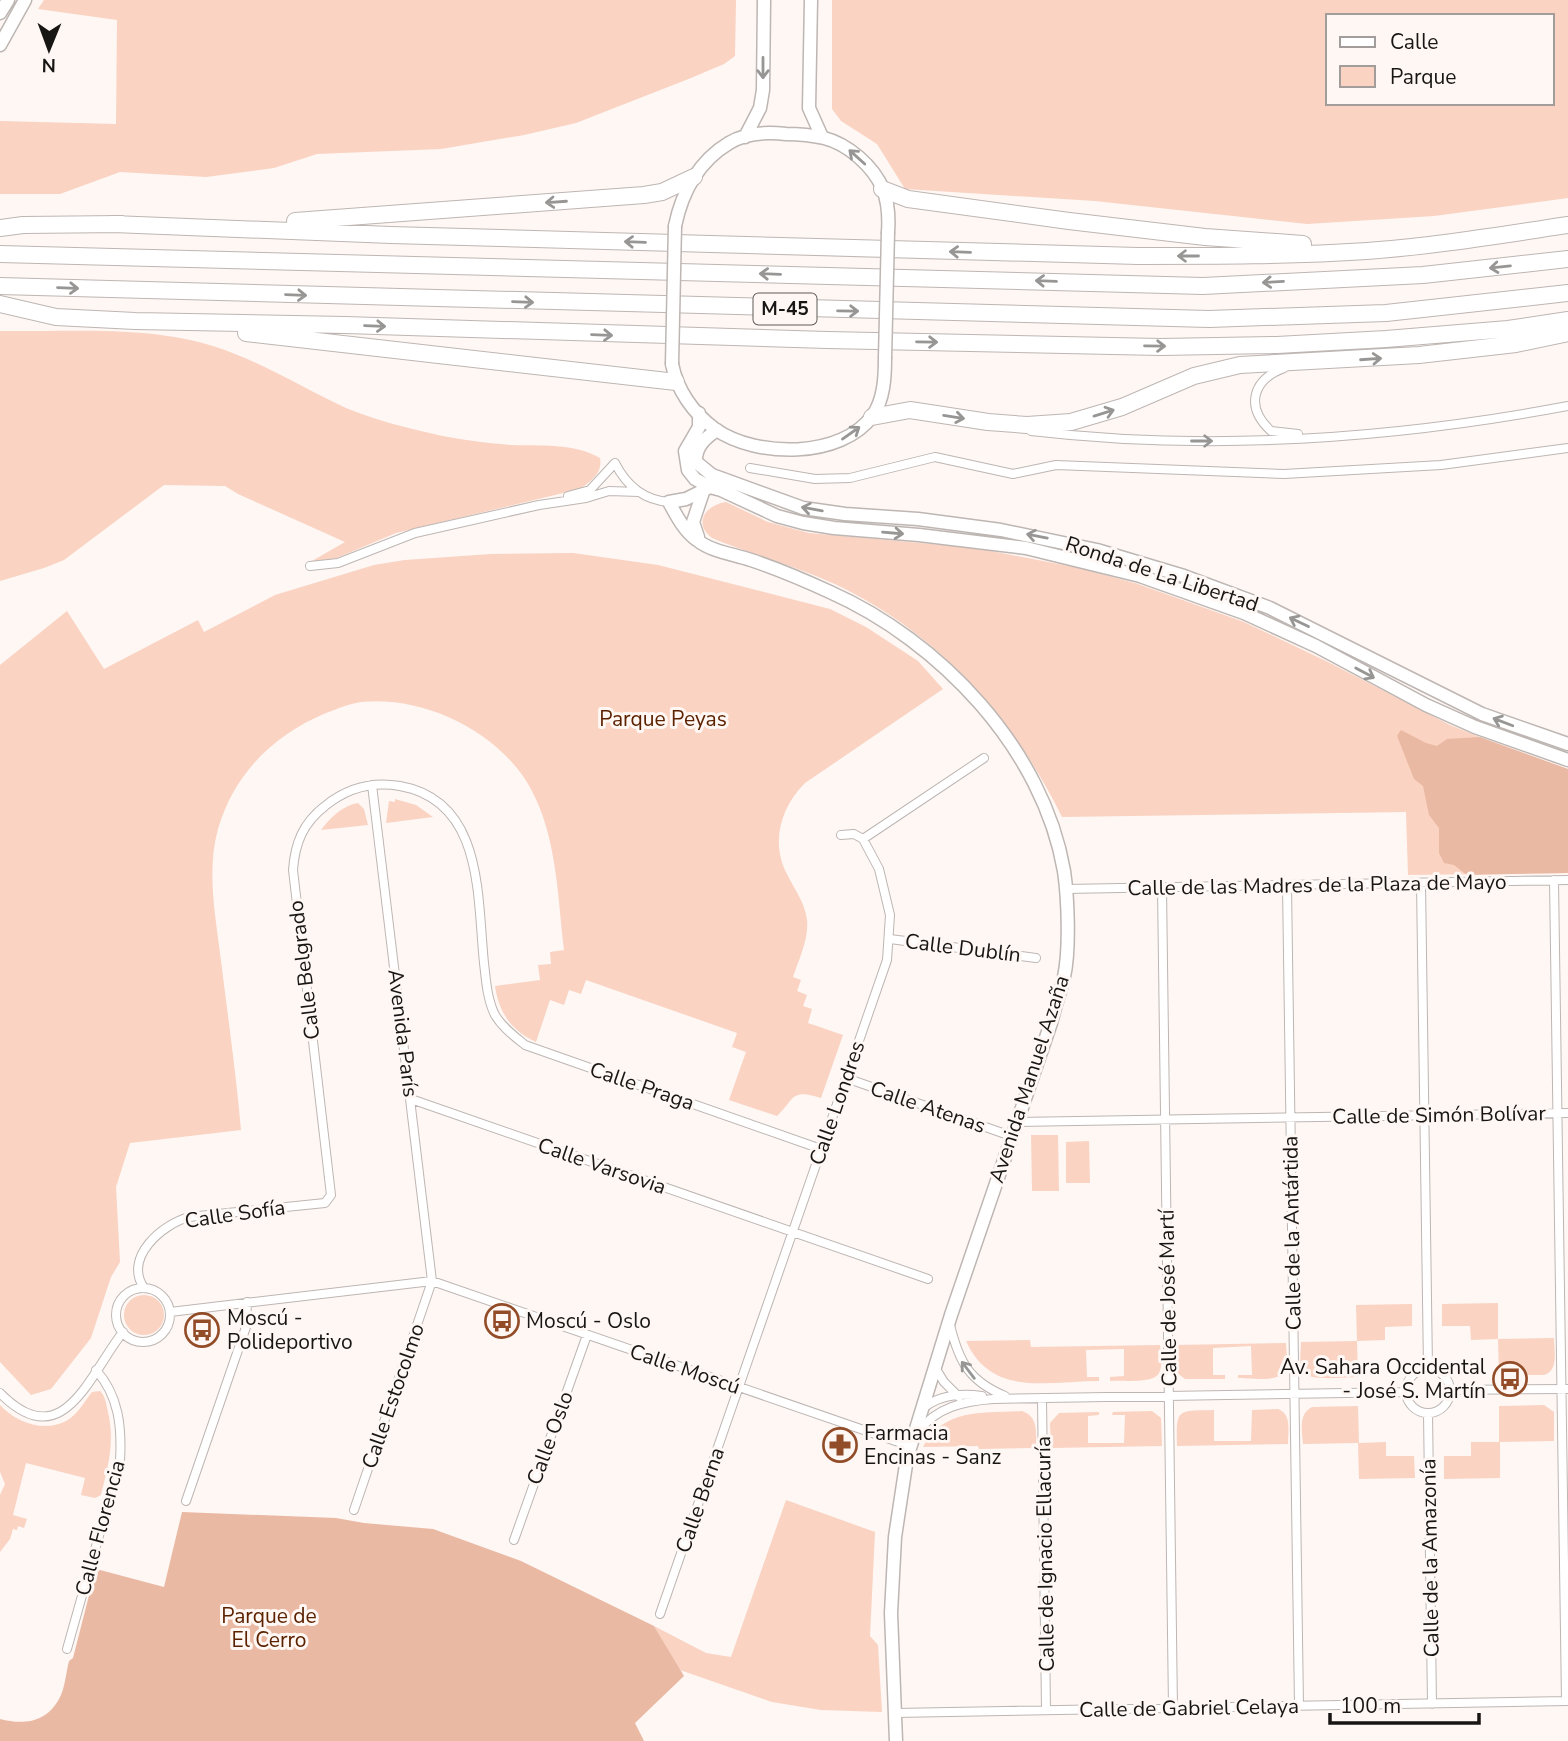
<svg xmlns="http://www.w3.org/2000/svg" width="1568" height="1741" font-family="'Nunito Sans',sans-serif">
<style>
.green{fill:#fad3c2;fill-rule:evenodd}
.forest{fill:#eab9a3}
.lines{fill:none;stroke-linecap:round;stroke-linejoin:round}
.street-casing{stroke:#bdb6b3;stroke-width:10}
.secondary-casing{stroke:#bdb6b3;stroke-width:15}
.highway-casing{stroke:#bdb6b3;stroke-width:18}
.street{stroke:#fff;stroke-width:8}
.secondary{stroke:#fff;stroke-width:12}
.highway{stroke:#fff;stroke-width:16}
.secondary-bridge-casing{stroke:#bdb6b3;stroke-width:15;stroke-linecap:butt}
.secondary-bridge{stroke:#fff;stroke-width:12}
.oneway{stroke:#979695}
.labels{text-anchor:middle;dominant-baseline:central;stroke-width:6;stroke-linejoin:round;paint-order:stroke}
.shield{fill:#fef7f4;stroke:#5d5a57;stroke-width:2}
.shield-label{font-size:19px;font-weight:bold;fill:#181614}
.street-label{font-size:21px;fill:#181614;stroke:#fef7f4}
.park-label{font-size:21px;fill:#5c2200;stroke:#fef7f4}
.poi-label{font-size:21px;fill:#181614;stroke:#fef7f4;text-anchor:start}
</style>
<rect width="100%" height="100%" fill="#fef7f4"/>
<!-- green -->
<path class="green" d="M44,0h692l-1,56 -11,8 -33,14 -115,45 -52,12 -83,14 -124,5 -43,14 -68,9 -86,-5 -60,22h-60v-73l116,3 1,-104 -79,-11z
M832,0h736v198l-134,18 -127,8 -212,-23 -190,-12 -28,-45 -36,-23 -9,-12zM1328,16h224v87h-224z
M0,331c70,1 149,-6 216,16 46,15 87,41 130,61 29,12 61,20 92,27 23,5 49,8 73,10 28,1 64,-2 89,13 3,15 -9,23 -20,31l-184,44 -64,27 -20,1 33,-19 -107,-48 -13,-8 -61,-1 -100,75 -20,8 -44,13z
M726,502l42,20 41,11 167,15 103,20 59,16 106,38 82,39 124,64 57,23 61,21v104l-160,2 -2,-63 -344,5c-50,-101 -123,-183 -225,-232 -41,-19 -84,-30 -125,-47 -19,-14 -7,-33 14,-36z
M573,553l85,12 172,44 36,18 52,34 25,28 -138,94c-25,25 -35,61 -17,93 7,14 17,27 19,44 2,19 -8,39 -14,57l8,3 -4,11 10,4 -4,11 9,3 -4,14 35,12 -22,63c-31,-10 -26,1 -44,18l-48,-16 17,-48 -14,-5 5,-14 -151,-53 -5,14 -12,-4 -5,15 -14,-5 -14,42c-25,-12 -37,-29 -41,-56l45,-6 -2,-15 13,-1 -1,-12 14,-2c-7,-59 -7,-124 -41,-174 -35,-49 -102,-80 -162,-74 -13,2 -24,7 -35,11 -53,22 -92,61 -108,116 -12,43 -2,89 3,132 7,56 15,113 20,169l-111,13 -14,44 4,75 -9,15 -20,61 -40,51 -20,6 -31,-33v-697l67,-54 37,58 94,-49 6,12 71,-37 99,-30 31,-5 86,-6z
M395,799l21,6 17,12 -47,6 3,-22 6,1z
M358,803l6,6 4,16 -47,5c9,-12 22,-25 37,-27z
M1031,1135h27l1,56h-27z
M1089,1141l1,42h-24v-41z
M124 1315a20 20 0 1 1 40 0a20 20 0 1 1-40 0Z
M1498,1303v36l56,-1c0,14 5,32 -10,37h-45l-1,-36 -27,1 -1,-14h-28v-22z
M1412,1304v22l-27,1v13l-28,1 1,36c-12,0 -51,5 -56,-6 -3,-8 -1,-21 -1,-29l56,-1 -1,-36z
M1030,1340l1,7 129,-2c1,8 3,21 -1,28 -5,11 -38,7 -49,8v-4l14,-1v-27l-38,1 1,27h12v4c-51,0 -107,17 -133,-40z
M1286,1343c0,7 2,17 1,24 -4,17 -36,11 -49,11v-3h14l-1,-29 -38,2v27h12v4h-40l-9,-7 -1,-27z
M100,1391c6,6 6,13 8,21 7,30 0,55 -7,83l-6,3 -14,-3 4,-17 -59,-15 -13,52 14,4 -3,9 -6,-2 -1,4 -4,-1 -3,10 -10,13v-57l5,-11 -5,-12v-67c15,17 44,28 66,16 12,-7 18,-19 26,-29z
M1544,1405l10,7v29l-54,1v36l-56,1v-23h27v-14h28v-36z
M1358,1406l1,37 27,-1v14h28l1,22 -56,1 -1,-36 -55,1c-1,-13 -5,-30 9,-37z
M1278,1409c14,5 10,22 10,35l-111,2c-1,-38 0,-35 37,-36v31h37l1,-31z
M1022,1411c17,6 14,22 14,37l-57,1 -1,-3 -55,1c20,-39 61,-34 99,-36z
M1152,1411l9,7 1,28 -111,2 -1,-25 9,-10 40,-1v3l-11,1v27h36l1,-28h-13l1,-3z
M786,1500l89,32 -5,104 8,9 4,67 -61,-2 -49,-8 -92,-32 -26,-44 52,27 25,4z"/>
<!-- forest -->
<path class="forest" d="M1401,730l25,13 11,3 10,-7 33,-2 88,32v104l-101,2 -13,-10 -10,-2 -5,-10v-25l-10,-13 -6,-29 -9,-7 -17,-43z
M182,1512l154,6 28,5 69,6 88,32 133,65 30,50 -49,47 9,18h-644v-22c23,6 46,4 59,-20 6,-10 7,-27 10,-38l4,-3 22,-86 5,-2 64,17z"/>
<g class="lines">
<!-- street casing -->
<g class="street-casing">
<path id="street" d="M1284,368c-32,12 -39,39 -13,63l27,3
M1031,431c179,21 361,8 537,-25
M750,468l65,11 35,-1 85,-21 78,17 43,-9 228,9 157,-9 127,-17
M568,496l22,-6 25,-27c11,22 29,37 54,39
M310,566l28,-3 77,-30 124,-28 47,-7 23,-7 30,1
M863,839l121,-81
M1554,880l12,821
M1421,883l7,485
M1287,886l12,820
M1162,888l11,820
M1066,889l502,-9
M890,939l146,19
M846,1078l165,58
M411,1099l517,180
M1017,1122l551,-9
M144,1288c-21,-31 19,-64 45,-71l136,-14 6,-8 -38,-325c2,-27 10,-47 32,-64 22,-18 46,-25 75,-20 84,15 77,111 84,177 2,17 3,36 11,52 7,12 19,21 30,30l296,104
M116 1315a27 27 0 1 1 54 0a27 27 0 1 1-54 0Z
M170,1312l262,-31 478,165 1,-3
M950,1325c9,37 19,56 55,71
M934,1366l10,16 15,15
M1406 1391a22 22 0 1 1 44 0a22 22 0 1 1-44 0Z
M1450,1390l118,-1
M0,1393c63,64 89,-18 123,-61
M1042,1398l4,312
M922,1409c17,-14 39,-16 60,-13
M1428,1413l4,291
M918,1432c18,-25 47,-31 75,-33l413,-7
M186,1501l60,-174 1,-25
M354,1510l78,-229 -60,-496
M514,1540l73,-205
M660,1614l227,-654 3,-45 -11,-46 -16,-30 -9,-5 -13,1
M67,1649l53,-188c2,-34 -1,-65 -24,-91
M895,1713l673,-12"/>
</g>
<!-- secondary casing -->
<g class="secondary-casing">
<path id="secondary" d="M811,0l-2,108 13,29
M0,13l8,-13
M0,45l25,-45
M745,137l15,-29 3,-18 1,-90
M675,226c7,-34 24,-65 54,-83 16,-10 39,-11 57,-9 13,0 25,1 38,4 24,6 49,28 59,51 5,13 6,29 5,43
M672,364c5,26 21,49 43,65 41,29 127,30 158,-14 11,-16 12,-38 12,-57
M699,413v14l-14,24 3,19 7,9 15,8 11,3 56,26 26,7 31,5 85,7 107,13 114,28 104,37 72,33 110,59 49,22 93,33
M717,430c-12,8 -22,17 -21,32l16,13 91,33 42,6 73,5 83,11 96,20 87,26 86,32 212,106 86,30
M710,487l-24,12 -17,3c7,13 15,29 28,38 15,12 37,14 54,20 27,9 53,20 79,32 110,49 213,157 234,279 4,27 6,79 0,106 -4,15 -9,30 -13,46l-100,292 -44,143 -12,79 -4,76 5,128
M698,537l-5,-15 10,-30"/>
</g>
<!-- highway casing -->
<g class="highway-casing">
<path id="highway" d="M882,189l26,10 161,22 136,16 98,7
M295,221l349,-26 18,-3 32,-15
M113,224l278,11 747,21c76,0 153,0 229,-5 67,-5 134,-16 201,-26
M0,228l23,-3 99,-1
M0,254l1203,32 220,-11 145,-16
M0,286l1209,33 177,-6 182,-20
M0,304l56,13 79,4 210,4 482,15 334,7 116,-2 109,-6 122,-10 60,-9
M246,333l430,49
M872,417l38,-7 78,12 39,3 44,-3 51,-15 72,-31 46,-11 179,-10 97,-11 52,-11"/>
</g>
<!-- street -->
<use href="#street" class="street"/>
<!-- secondary -->
<use href="#secondary" class="secondary"/>
<!-- highway -->
<use href="#highway" class="highway"/>
<!-- secondary-bridge casing -->
<g class="secondary-bridge-casing">
<path id="secondary-bridge" d="M885,358l3,-126
M672,364l3,-138"/>
</g>
<!-- secondary-bridge -->
<use href="#secondary-bridge" class="secondary-bridge"/>
</g>
<!-- one-way arrows -->
<defs><path id="oneway-shaft" d="M-6 0H5M1.5-3L5.5 0L1.5 3" fill="none" stroke-width="1.6" stroke-linecap="round" stroke-linejoin="round" transform="scale(1.75)"/></defs>
<g class="oneway">
<use href="#oneway-shaft" transform="translate(763 68) rotate(90)"/>
<use href="#oneway-shaft" transform="translate(857 157) rotate(-138)"/>
<use href="#oneway-shaft" transform="translate(556 202) rotate(176)"/>
<use href="#oneway-shaft" transform="translate(635 242) rotate(-178)"/>
<use href="#oneway-shaft" transform="translate(960 252) rotate(-178)"/>
<use href="#oneway-shaft" transform="translate(1188 256) rotate(180)"/>
<use href="#oneway-shaft" transform="translate(1500 267) rotate(174)"/>
<use href="#oneway-shaft" transform="translate(770 274) rotate(-178)"/>
<use href="#oneway-shaft" transform="translate(1046 281) rotate(-178)"/>
<use href="#oneway-shaft" transform="translate(1273 282) rotate(177)"/>
<use href="#oneway-shaft" transform="translate(68 288) rotate(2)"/>
<use href="#oneway-shaft" transform="translate(296 295) rotate(2)"/>
<use href="#oneway-shaft" transform="translate(523 302) rotate(2)"/>
<use href="#oneway-shaft" transform="translate(848 311) rotate(1)"/>
<use href="#oneway-shaft" transform="translate(375 326) rotate(2)"/>
<use href="#oneway-shaft" transform="translate(602 335) rotate(2)"/>
<use href="#oneway-shaft" transform="translate(927 342) rotate(1)"/>
<use href="#oneway-shaft" transform="translate(1155 346) rotate(1)"/>
<use href="#oneway-shaft" transform="translate(1371 359) rotate(-4)"/>
<use href="#oneway-shaft" transform="translate(1104 413) rotate(-17)"/>
<use href="#oneway-shaft" transform="translate(954 417) rotate(9)"/>
<use href="#oneway-shaft" transform="translate(851 433) rotate(-35)"/>
<use href="#oneway-shaft" transform="translate(1202 441)"/>
<use href="#oneway-shaft" transform="translate(812 509) rotate(-170)"/>
<use href="#oneway-shaft" transform="translate(893 533) rotate(5)"/>
<use href="#oneway-shaft" transform="translate(1037 536) rotate(-169)"/>
<use href="#oneway-shaft" transform="translate(1299 622) rotate(-154)"/>
<use href="#oneway-shaft" transform="translate(1365 673) rotate(28)"/>
<use href="#oneway-shaft" transform="translate(1503 722) rotate(-159)"/>
<use href="#oneway-shaft" transform="translate(968 1370) rotate(-127)"/>
</g>
<!-- icons -->
<defs>
<g id="bus-ring" transform="scale(1.75)"><circle r="9.5" fill="#fef7f4" stroke="#934c28" stroke-width="1.5"/><path d="M-5-6H5V4H4V6H2V4H-2V6H-4V4H-5ZM-3.5-4V0h7V-4ZM-3.5 1.2v1.5H-2V1.2ZM2 1.2v1.5H3.5V1.2Z" fill="#934c28"/></g>
<g id="pharmacy-ring" transform="scale(1.75)"><circle r="9.5" fill="#fef7f4" stroke="#934c28" stroke-width="1.5"/><path d="M-2-6h4v4h4v4h-4v4h-4v-4h-4v-4h4Z" fill="#934c28"/></g>
</defs>
<g fill-rule="evenodd">
<use href="#bus-ring" x="502" y="1321"/>
<use href="#bus-ring" x="202" y="1330"/>
<use href="#bus-ring" x="1510" y="1379"/>
<use href="#pharmacy-ring" x="840" y="1445"/>
</g>
<g class="labels">
<!-- shield labels -->
<rect class="shield" x="753.5" y="293.5" width="63" height="31" rx="5"/>
<g class="shield-label">
<text x="785" y="309">M-45</text>
</g>
<!-- street labels -->
<g class="street-label">
<text transform="translate(1162 574) rotate(18)">Ronda de La Libertad</text>
<text transform="translate(1317 885) rotate(-1)">Calle de las Madres de la Plaza de Mayo</text>
<text transform="translate(963 948) rotate(7)">Calle Dublín</text>
<text transform="translate(304 970) rotate(-97)">Calle Belgrado</text>
<text transform="translate(403 1033) rotate(83)">Avenida París</text>
<text transform="translate(1029 1079) rotate(-72)">Avenida Manuel Azaña</text>
<text transform="translate(642 1086) rotate(19)">Calle Praga</text>
<text transform="translate(837 1103) rotate(-71)">Calle Londres</text>
<text transform="translate(928 1107) rotate(19)">Calle Atenas</text>
<text transform="translate(1439 1115) rotate(-1)">Calle de Simón Bolívar</text>
<text transform="translate(602 1166) rotate(19)">Calle Varsovia</text>
<text transform="translate(235 1214) rotate(-8)">Calle Sofía</text>
<text transform="translate(1292 1233) rotate(-91)">Calle de la Antártida</text>
<text transform="translate(1168 1298) rotate(-91)">Calle de José Martí</text>
<text transform="translate(685 1369) rotate(19)">Calle Moscú</text>
<text transform="translate(393 1396) rotate(-71)">Calle Estocolmo</text>
<text transform="translate(550 1438) rotate(-70)">Calle Oslo</text>
<text transform="translate(700 1500) rotate(-71)">Calle Berna</text>
<text transform="translate(100 1528) rotate(-75)">Calle Florencia</text>
<text transform="translate(1045 1554) rotate(-91)">Calle de Ignacio Ellacuría</text>
<text transform="translate(1430 1558) rotate(-91)">Calle de la Amazonía</text>
<text transform="translate(1189 1708) rotate(-1)">Calle de Gabriel Celaya</text>
</g>
<!-- park labels -->
<g class="park-label">
<text x="663" y="719">Parque Peyas</text>
<text x="269" y="1616">Parque de<tspan x="269" dy="24">El Cerro</tspan></text>
</g>
<!-- poi labels -->
<g class="poi-label">
<text x="227" y="1318">Moscú -<tspan x="227" dy="24">Polideportivo</tspan></text>
<text x="526" y="1321">Moscú - Oslo</text>
<text x="1486" y="1367" text-anchor="end">Av. Sahara Occidental<tspan x="1486" dy="24">- José S. Martín</tspan></text>
<text x="864" y="1433">Farmacia<tspan x="864" dy="24">Encinas - Sanz</tspan></text>
</g>
</g>
<!-- legend -->
<rect x="1326" y="14" width="228" height="91" fill="#fef7f4" stroke="#a29d9a" stroke-width="2"/>
<rect x="1340" y="37" width="35" height="10" fill="#ffffff" stroke="#a29d9a" stroke-width="2"/>
<text x="1390" y="49" font-size="21" fill="#181614">Calle</text>
<rect x="1340" y="66" width="35" height="21" fill="#fad3c2" stroke="#a29d9a" stroke-width="2"/>
<text x="1390" y="84" font-size="21" fill="#181614">Parque</text>
<!-- north arrow -->
<g transform="translate(49 49) rotate(181)" stroke="#fef7f4" stroke-width="5" paint-order="stroke">
<path d="M0-5L12 26L0 18L-12 26Z" fill="#181614"/>
<text y="-10" font-size="19" font-weight="bold" text-anchor="middle" fill="#181614">N</text>
</g>
<!-- scale -->
<path d="M1330 1713v10h149v-10" fill="none" stroke="#181614" stroke-width="3.5"/>
<text x="1340" y="1713" font-size="21" fill="#181614" stroke="#fef7f4" stroke-width="5" paint-order="stroke">100 m</text>
</svg>
